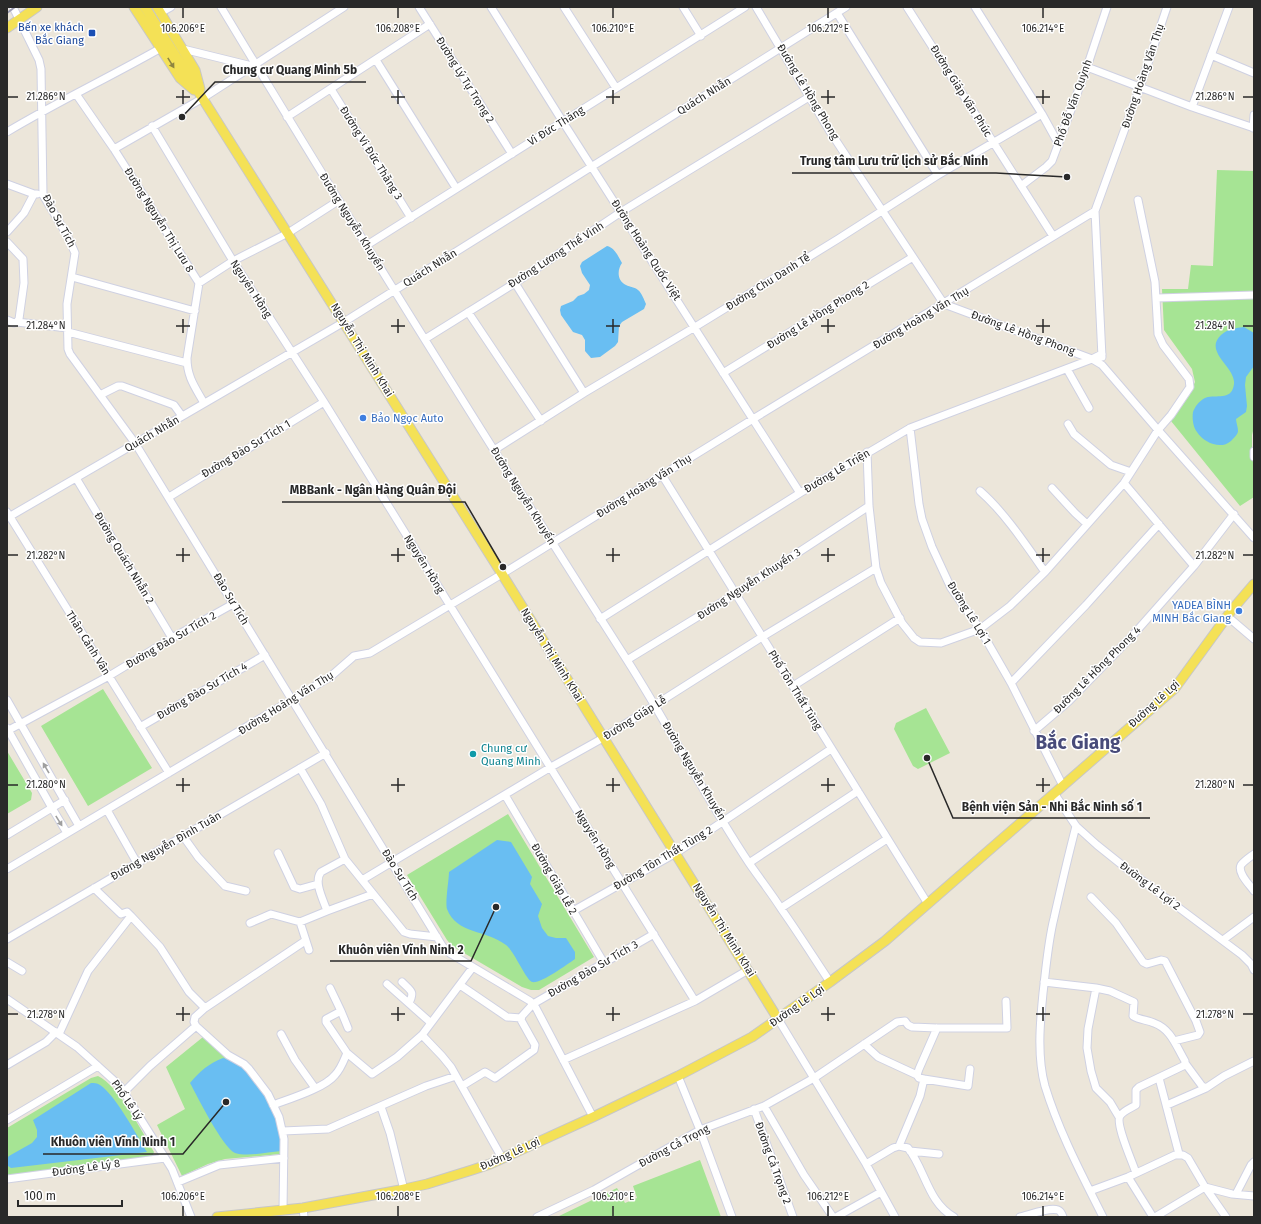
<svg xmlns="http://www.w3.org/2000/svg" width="1261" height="1224" font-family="'Fira Sans',sans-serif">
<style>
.green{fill:#a6e494}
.water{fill:#69bef2}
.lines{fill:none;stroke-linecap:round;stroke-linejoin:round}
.minor-casing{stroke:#cfd1e2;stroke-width:9}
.major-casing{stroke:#c7c7c7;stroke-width:11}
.minor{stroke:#fff;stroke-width:7}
.major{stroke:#f4e156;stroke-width:9}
.rail{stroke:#9d9db4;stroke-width:2}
.oneway{fill:#8e8540}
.oneway2{fill:#9f9f9f}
.ticks{fill:none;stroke:#292929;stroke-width:1.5}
.transit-dot{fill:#1a4fb4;stroke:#fff;stroke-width:1.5}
.shop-dot{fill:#3f7fe0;stroke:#fff;stroke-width:1.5}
.culture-dot{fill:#0f9aa8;stroke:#fff;stroke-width:1.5}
.labels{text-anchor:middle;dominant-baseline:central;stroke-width:3;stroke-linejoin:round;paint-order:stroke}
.transit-label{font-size:11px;fill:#164399;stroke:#fff;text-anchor:end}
.street-label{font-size:11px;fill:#292929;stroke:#fff}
.shop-label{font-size:11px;fill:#366cbe;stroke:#fff;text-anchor:start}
.culture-label{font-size:11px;fill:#0d838f;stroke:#fff;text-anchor:start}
.town-label{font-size:19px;font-weight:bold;fill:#484b7a;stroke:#fff}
.ticks-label{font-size:10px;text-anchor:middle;fill:#292929;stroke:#fff;stroke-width:3;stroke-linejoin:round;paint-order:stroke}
.leader{fill:none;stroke:#292929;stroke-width:1.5}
.callout-dot{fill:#292929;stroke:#fff;stroke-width:1.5}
.callout-label{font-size:12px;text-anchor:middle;font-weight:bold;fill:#292929;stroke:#fff;stroke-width:3;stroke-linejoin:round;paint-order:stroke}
</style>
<rect width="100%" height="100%" fill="#ece6da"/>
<!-- green -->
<path class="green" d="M1217,170l37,1v256l-2,8v21l2,8v33l-14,9 -69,-85 18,-25 6,-14 -3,-13 -28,-39 -2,-41h26l3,-24 22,1z
M103,689l49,79 -64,38 -47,-80z
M926,708l24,45 -32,16 -5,-3 -19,-37 2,-6z
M7,751l25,42 -1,7 -24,14z
M508,814l86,143 -55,33h-8l-9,-3 -70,-41 -5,-6 -40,-65z
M203,1037l35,24 40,58 4,35 -57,5 -17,5 -26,12 -25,-51 28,-16 -19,-42z
M98,1076c21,10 44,56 56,76l-2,5 -145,18v-47l84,-50z
M700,1160l21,57h-164l60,-29 8,15 12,-5 -4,-12z"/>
<!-- water -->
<path class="water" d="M607,246c8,2 11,10 15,17 -5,7 -5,18 4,22 4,2 9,2 12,5 4,3 6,10 8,14l-2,5 -22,13 -3,4 -1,16 -3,4 -15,11 -9,1 -6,-7v-11l-3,-5 -9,-3 -12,-17 -1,-5 1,-4 12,-5 5,-5 6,-2 5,-4 1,-5 -8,-12 -2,-7 2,-4z
M1244,327l10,6v33l-8,11 -1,8 2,21 -1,6 -10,7c0,3 2,8 2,12 0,3 -4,7 -7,10 -10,9 -27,2 -34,-9 -4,-5 -5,-14 -4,-20 1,-3 2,-4 3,-6 3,-4 7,-8 12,-9 11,-2 24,3 26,-13 2,-17 -31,-32 -13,-49 7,-6 14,-7 23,-8z
M497,840l14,2 21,35 -2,7 12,20 -4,12 4,12 6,8 8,2h10l9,14v7c-9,6 -34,25 -43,23 -6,-2 -18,-31 -26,-37 -19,-15 -50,-11 -59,-36 -2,-6 2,-30 2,-37z
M223,1058c2,1 6,0 9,1 19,6 40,46 46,64 2,9 3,19 3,28 -14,1 -33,6 -46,2 -12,-5 -38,-57 -45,-70 10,-12 18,-19 33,-25z
M91,1083c3,0 6,0 9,2 16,11 36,49 47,67l-136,16 -3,-2 -1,-8 2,-2 23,-13 5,-6v-7l-4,-10z"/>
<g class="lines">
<!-- minor casing -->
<g class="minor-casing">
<path id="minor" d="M13,7l26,53 2,9 2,126 24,40 8,18 -8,51 1,45 2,5 65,89 308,504 8,7 79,47 6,7 57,109
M221,7c132,219 268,437 406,653 42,66 78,137 122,203 11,16 23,31 33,47 17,24 32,48 48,72
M419,7l93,147
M491,7l72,115 237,371
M564,7l52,81
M683,7l18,29
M756,7l73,123 115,174 148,55 10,6 56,65 96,108
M907,7l146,229
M975,7l67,107 16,29
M160,13l11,-6
M837,13l101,162
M183,49l69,17
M1211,55l43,18
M376,60l80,128
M1087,67l105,40 62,21
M331,89l80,129
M76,94l38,55 85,134 -12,75c0,19 8,29 17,45
M1192,107l37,-100
M287,117l143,-93
M152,126l81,135 91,141 371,599
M1253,128l1,-13
M7,132c50,-30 103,-55 154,-84
M114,149l89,-51 141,-91
M7,184l27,10h3
M1021,186l25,-19 6,-6 35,-94 20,-60
M1095,211l7,146
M7,232l17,-19 10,-19
M7,242l16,17 1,24 -5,36 -2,3 -3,1 -7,-3
M367,245l378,-238
M72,277l123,34
M199,283l34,-22 55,-28 50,-32
M515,283l69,110
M1157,298l97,-3
M468,312l73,109
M17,322l50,6
M68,332l119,31
M425,339l90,-56 106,-71 188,-115
M1067,369l22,39
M723,373l190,-116
M100,395l18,-9h4l52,19 8,11
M1068,424l6,10 37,31 20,7
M910,428l9,76 3,15 10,28 19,41 29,41 31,54 52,103
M494,450l90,-57 111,-66 143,-88 100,-64 104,-61
M1254,451v6
M867,452l2,54 7,62 5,15 21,40 12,15 6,4 21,1 39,-14 30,-23 35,-34 79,-89 34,-53 13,-15 19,-28 -1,-8 -26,-34 -5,-11 -3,-52 -17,-82
M662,475l266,429
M76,478l96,160
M1124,483l70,83
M1052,488l23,25 12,11
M980,491c25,22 46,54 65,81
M169,497l155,-95
M7,512l162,261
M7,518l337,-196 502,-315
M1227,616l27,23
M600,619l200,-126 110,-65 182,-69 10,-5
M627,660l108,-66 134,-88
M1011,683l75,-78 73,-81
M793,686l107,-68
M7,700l72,126
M140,727l125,-72
M7,728l45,80 15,25
M7,731l102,-55 63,-38 61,-34
M1034,731l35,-30 64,-66 61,-69 40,-52
M300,768l21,36 24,55 17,21
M1054,793l22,33 21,19 30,24 115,86 9,9 3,6
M505,795l99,168
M107,810l30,53
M1076,826c-8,31 -15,61 -22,92 -6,24 -8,50 -11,75 -3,30 -6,64 2,93 14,46 37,89 58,131
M7,835l58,-35
M183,836l15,21 27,29 21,5
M278,853l16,34 6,2 18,-5
M1254,854c-4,3 -10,7 -13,11 -4,8 9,20 13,26
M345,859l-24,13c-8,10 3,29 6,39l46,-17
M749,863l109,-72
M7,869l323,-192 24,-21 16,-3 132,-79 251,-155 342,-208 45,-124 27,-80
M94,888l27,26 6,-2 4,4
M1091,897l25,26 27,39 4,2 14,-4 4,1 31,60 4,11 -2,3 -24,6
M781,908l106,-69
M573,911l103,-58 155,-104
M250,923l21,-9 29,8
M437,937l-27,-3 -6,-2 -42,-52 189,-113 52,-29 159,-101 114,-69
M7,939l319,-186
M1223,940l31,-23
M309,950l-9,-28 27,-11
M7,962l15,9
M402,982c9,9 13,9 7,21
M1044,982l52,6 14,3 24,11 -1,14c7,4 14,4 21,7 17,6 22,23 31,38v3l-2,2 -44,21 -3,3v15c-5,3 -13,6 -16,11 -5,8 13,47 16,57
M387,984l44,39
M460,985l47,32 14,1
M330,988l11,23 -15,8v3l21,31
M1096,988l-8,41 -1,19 4,23 5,17 14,14 9,15
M7,999l70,48 43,39 52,83 19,48
M341,1011l7,17
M778,1019l88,145 29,53
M196,1026l32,29 16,9 5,5 19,25 11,23 5,22 -1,71
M59,1034l29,-63 43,-55 29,31 29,45 16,16
M281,1034l14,26 20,28
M422,1035l51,-68
M864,1044l14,13 39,18
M563,1060l132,-59 53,-31
M1185,1063l17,23 4,2 18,-12 30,-15
M7,1065l39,-23 10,-10
M678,1076l22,54 32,87
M1159,1078l20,76
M924,1079l44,7 2,-17
M462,1086l23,-14 10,6 39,-28 1,-5 -14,-25 1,-4 11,-12 121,-70
M124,1092l26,-26 46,-40 -2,-4 1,-5 10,-9 100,-67
M273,1105c16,-6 52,-17 62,-30 6,-6 9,-15 12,-22l25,21 25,-17 25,-22 20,21 9,11 51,91
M1167,1105l39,-17
M764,1106l40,69 29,42
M381,1107l9,26 14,57
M754,1109l39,108
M7,1120l91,-54
M283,1131l45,-2 98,-43 30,-10
M899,1146l21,-50 4,-17 -5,-1 -2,-3 2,-6 18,-41
M910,1151l29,3
M866,1164l27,-16 6,-2 9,2c17,21 20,55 46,69
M1128,1177l25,40
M7,1179l158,-21
M178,1182l41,-17 65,-7
M1090,1191l38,-14 47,-22h8l5,3 17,29 21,30
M1236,1194l15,-29 3,-3
M303,1208l1,9
M537,1217l57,-27 106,-60 64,-24 50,-28 83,-56 8,-1 3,4 4,2 25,1h70l-1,-27
M836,1217l45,-25
M1020,1217c9,-2 29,-10 38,-7 3,1 4,4 5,7
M1155,1217l50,-30 27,7 22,2"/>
</g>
<!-- major casing -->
<g class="major-casing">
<path id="major" d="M134,7l46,71 14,12
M145,7l357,567 276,445
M157,7l38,63 5,19
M7,28l30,-21
M217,1217l86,-9 97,-18 27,-6 45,-14 18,-6 103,-47 85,-41 74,-39 78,-55 55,-41 290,-253 56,-77 23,-27"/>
</g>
<!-- minor -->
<use href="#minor" class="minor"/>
<!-- major -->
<use href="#major" class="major"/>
<!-- rail -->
<path class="rail" d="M7,13l8,-6"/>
</g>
<!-- one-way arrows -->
<defs><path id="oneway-solid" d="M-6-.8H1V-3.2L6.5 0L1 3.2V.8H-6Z"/></defs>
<use class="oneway" href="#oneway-solid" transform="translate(171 63) rotate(58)"/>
<g class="oneway2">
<use href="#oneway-solid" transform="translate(46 768) rotate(-120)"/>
<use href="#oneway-solid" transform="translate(59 821) rotate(58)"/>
</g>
<!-- ticks -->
<path class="ticks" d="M183,8v10M398,8v10M613,8v10M828,8v10M1043,8v10M183,90v14M398,90v14M613,90v14M828,90v14M1043,90v14M8,97h10M176,97h14M391,97h14M606,97h14M821,97h14M1036,97h14M1243,97h10M183,319v14M398,319v14M613,319v14M828,319v14M1043,319v14M8,326h10M176,326h14M391,326h14M606,326h14M821,326h14M1036,326h14M1243,326h10M183,548v14M398,548v14M613,548v14M828,548v14M1043,548v14M8,555h10M176,555h14M391,555h14M606,555h14M821,555h14M1036,555h14M1243,555h10M183,778v14M398,778v14M613,778v14M828,778v14M1043,778v14M8,785h10M176,785h14M391,785h14M606,785h14M821,785h14M1036,785h14M1243,785h10M183,1007v14M398,1007v14M613,1007v14M828,1007v14M1043,1007v14M8,1014h10M176,1014h14M391,1014h14M606,1014h14M821,1014h14M1036,1014h14M1243,1014h10M183,1206v10M398,1206v10M613,1206v10M828,1206v10M1043,1206v10"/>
<!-- markers -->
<rect class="transit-dot" x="88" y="29" width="8" height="8" rx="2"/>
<g class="shop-dot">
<circle cx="363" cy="418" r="4"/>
<circle cx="1239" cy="611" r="4"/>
</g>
<circle class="culture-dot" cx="473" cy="754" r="4"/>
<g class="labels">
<!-- transit labels -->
<g class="transit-label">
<text x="84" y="27">Bến xe khách<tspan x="84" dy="13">Bắc Giang</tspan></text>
</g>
<!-- street labels -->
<g class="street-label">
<text transform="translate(1143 76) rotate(-71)">Đường Hoàng Văn Thụ</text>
<text transform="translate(465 80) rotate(58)">Đường Lý Tự Trọng 2</text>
<text transform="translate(961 91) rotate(58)">Đường Giáp Văn Phúc</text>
<text transform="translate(808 92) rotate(59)">Đường Lê Hồng Phong</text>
<text transform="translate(704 96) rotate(-32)">Quách Nhẫn</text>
<text transform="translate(1073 103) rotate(-70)">Phố Đỗ Văn Quỳnh</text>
<text transform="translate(556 126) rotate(-32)">Vi Đức Thăng</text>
<text transform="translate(371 153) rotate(58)">Đường Vi Đức Thăng 3</text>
<text transform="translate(159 220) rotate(58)">Đường Nguyễn Thị Lưu 8</text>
<text transform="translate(59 221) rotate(62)">Đào Sư Tích</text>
<text transform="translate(352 222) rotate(58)">Đường Nguyễn Khuyến</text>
<text transform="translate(646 250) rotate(57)">Đường Hoàng Quốc Việt</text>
<text transform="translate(556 255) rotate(-33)">Đường Lương Thế Vinh</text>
<text transform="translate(430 268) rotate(-32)">Quách Nhẫn</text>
<text transform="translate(768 282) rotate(-32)">Đường Chu Danh Tể</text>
<text transform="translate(251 289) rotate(57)">Nguyên Hồng</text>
<text transform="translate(818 315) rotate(-32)">Đường Lê Hồng Phong 2</text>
<text transform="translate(921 318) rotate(-31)">Đường Hoàng Văn Thụ</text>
<text transform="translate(1023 333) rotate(20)">Đường Lê Hồng Phong</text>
<text transform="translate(362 350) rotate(58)">Nguyễn Thị Minh Khai</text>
<text transform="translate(152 434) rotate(-30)">Quách Nhẫn</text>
<text transform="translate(246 449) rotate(-31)">Đường Đào Sư Tích 1</text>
<text transform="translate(837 471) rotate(-31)">Đường Lê Triện</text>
<text transform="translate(644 486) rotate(-32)">Đường Hoàng Văn Thụ</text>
<text transform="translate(523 496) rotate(58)">Đường Nguyễn Khuyến</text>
<text transform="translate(124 558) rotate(59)">Đường Quách Nhẫn 2</text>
<text transform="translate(424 564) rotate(58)">Nguyên Hồng</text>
<text transform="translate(749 584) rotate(-33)">Đường Nguyễn Khuyến 3</text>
<text transform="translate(231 599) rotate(59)">Đào Sư Tích</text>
<text transform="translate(969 613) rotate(58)">Đường Lê Lợi 1</text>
<text transform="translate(171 640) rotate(-30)">Đường Đào Sư Tích 2</text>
<text transform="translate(88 643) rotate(58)">Thân Cảnh Vân</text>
<text transform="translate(552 655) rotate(58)">Nguyễn Thị Minh Khai</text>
<text transform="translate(1097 670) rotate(-45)">Đường Lê Hồng Phong 4</text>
<text transform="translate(795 690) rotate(58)">Phố Tôn Thất Tùng</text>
<text transform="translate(202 691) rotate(-30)">Đường Đào Sư Tích 4</text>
<text transform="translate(286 703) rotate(-32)">Đường Hoàng Văn Thụ</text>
<text transform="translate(1154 704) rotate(-42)">Đường Lê Lợi</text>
<text transform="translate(635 718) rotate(-32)">Đường Giáp Lễ</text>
<text transform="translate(694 771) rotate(59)">Đường Nguyễn Khuyến</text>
<text transform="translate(595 839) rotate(58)">Nguyên Hồng</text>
<text transform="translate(166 846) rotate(-30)">Đường Nguyễn Đình Tuân</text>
<text transform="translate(663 858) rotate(-31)">Đường Tôn Thất Tùng 2</text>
<text transform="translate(400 875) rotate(58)">Đào Sư Tích</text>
<text transform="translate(554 879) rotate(60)">Đường Giáp Lễ 2</text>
<text transform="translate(1150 886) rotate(37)">Đường Lê Lợi 2</text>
<text transform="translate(724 930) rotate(58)">Nguyễn Thị Minh Khai</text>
<text transform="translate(593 969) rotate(-30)">Đường Đào Sư Tích 3</text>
<text transform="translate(797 1006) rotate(-35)">Đường Lê Lợi</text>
<text transform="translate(127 1100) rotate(55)">Phố Lê Lý</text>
<text transform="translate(674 1146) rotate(-28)">Đường Cả Trọng</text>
<text transform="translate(510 1154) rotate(-24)">Đường Lê Lợi</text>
<text transform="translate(773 1163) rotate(70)">Đường Cả Trọng 2</text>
<text transform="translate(86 1168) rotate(-8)">Đường Lê Lý 8</text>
</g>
<!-- shop labels -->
<g class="shop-label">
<text x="371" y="418">Bảo Ngọc Auto</text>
<text x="1231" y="605" text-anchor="end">YADEA BÌNH<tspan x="1231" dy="13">MINH Bắc Giang</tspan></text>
</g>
<!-- culture labels -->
<g class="culture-label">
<text x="481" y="748">Chung cư<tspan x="481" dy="13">Quang Minh</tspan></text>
</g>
<!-- town labels -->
<g class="town-label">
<text x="1078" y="742">Bắc Giang</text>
</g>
</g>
<g class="ticks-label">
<text x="183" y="32">106.206°E</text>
<text x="398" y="32">106.208°E</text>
<text x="613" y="32">106.210°E</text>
<text x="828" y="32">106.212°E</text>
<text x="1043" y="32">106.214°E</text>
<text x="46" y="100">21.286°N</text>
<text x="1215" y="100">21.286°N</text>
<text x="46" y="329">21.284°N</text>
<text x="1215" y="329">21.284°N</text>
<text x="46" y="559">21.282°N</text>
<text x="1215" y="559">21.282°N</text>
<text x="46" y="788">21.280°N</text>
<text x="1215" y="788">21.280°N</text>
<text x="46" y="1018">21.278°N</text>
<text x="1215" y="1018">21.278°N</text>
<text x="183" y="1200">106.206°E</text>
<text x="398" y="1200">106.208°E</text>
<text x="613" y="1200">106.210°E</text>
<text x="828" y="1200">106.212°E</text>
<text x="1043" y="1200">106.214°E</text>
</g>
<!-- callouts -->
<path class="leader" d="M182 117L215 82H366M1067 177L996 173H792M503 567L465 502H282M927 758L953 818H1150M496 907L471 961H330M226 1102L183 1154H43"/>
<g class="callout-dot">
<circle cx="182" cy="117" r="4"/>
<circle cx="1067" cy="177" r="4"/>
<circle cx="503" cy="567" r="4"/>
<circle cx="927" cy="758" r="4"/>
<circle cx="496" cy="907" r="4"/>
<circle cx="226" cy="1102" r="4"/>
</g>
<g class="callout-label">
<text x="290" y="74">Chung cư Quang Minh 5b</text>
<text x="894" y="165">Trung tâm Lưu trữ lịch sử Bắc Ninh</text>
<text x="373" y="494">MBBank - Ngân Hàng Quân Đội</text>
<text x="1052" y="811">Bệnh viện Sản - Nhi Bắc Ninh số 1</text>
<text x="401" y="954">Khuôn viên Vĩnh Ninh 2</text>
<text x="113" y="1146">Khuôn viên Vĩnh Ninh 1</text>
</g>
<!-- border -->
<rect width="1261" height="1224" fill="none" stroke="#292929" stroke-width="16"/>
<!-- scale -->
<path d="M18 1200v6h104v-6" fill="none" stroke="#292929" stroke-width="2"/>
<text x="24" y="1200" font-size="12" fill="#292929" stroke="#ffffff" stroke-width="3" paint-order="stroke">100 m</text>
</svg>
